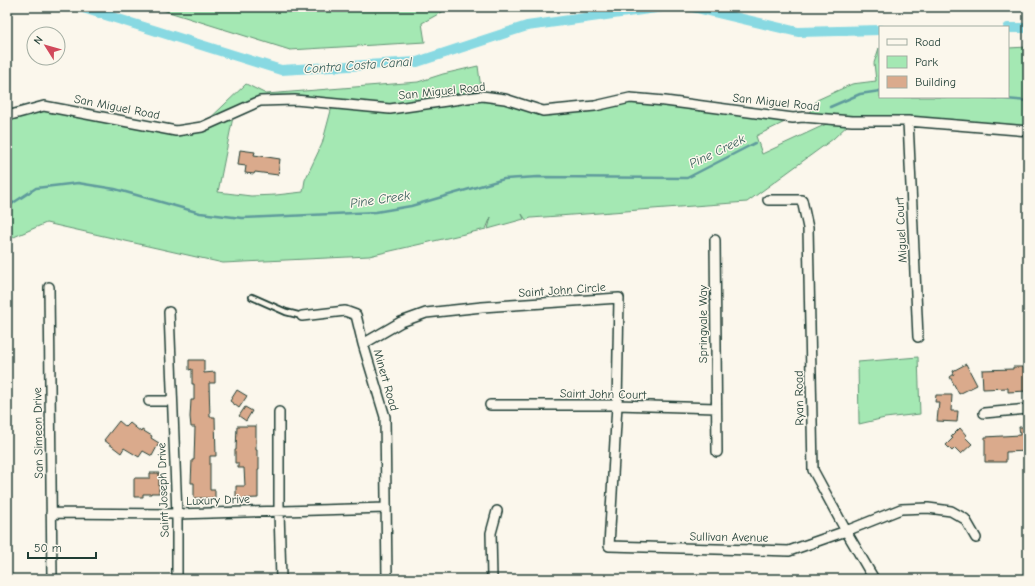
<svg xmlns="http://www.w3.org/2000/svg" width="1035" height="586" font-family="'Comic Neue',sans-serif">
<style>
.green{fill:#a4e8b3;stroke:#629274;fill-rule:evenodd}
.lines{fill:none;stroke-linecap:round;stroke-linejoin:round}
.stream{stroke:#5e9b9c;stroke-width:2.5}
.canal{stroke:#88d9e2;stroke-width:10}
.building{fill:#daaa8c;stroke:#1f3d34}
.lane-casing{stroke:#1f3d34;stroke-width:8}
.street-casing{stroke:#1f3d34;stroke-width:12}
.lane{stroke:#fbf7ec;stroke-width:4.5}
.street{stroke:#fbf7ec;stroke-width:9}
.labels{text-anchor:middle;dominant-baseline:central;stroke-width:3;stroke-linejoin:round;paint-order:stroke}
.street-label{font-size:12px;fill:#1f3d34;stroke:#fbf7ec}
.water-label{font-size:13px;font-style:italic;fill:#345c57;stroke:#fbf7ec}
</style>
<rect width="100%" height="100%" fill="#fbf7ec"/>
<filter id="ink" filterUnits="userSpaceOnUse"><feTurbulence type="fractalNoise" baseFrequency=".025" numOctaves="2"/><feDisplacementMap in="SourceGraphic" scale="8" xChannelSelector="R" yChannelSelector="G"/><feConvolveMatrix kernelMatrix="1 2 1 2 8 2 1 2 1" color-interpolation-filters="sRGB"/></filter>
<g filter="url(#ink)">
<!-- green -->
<path class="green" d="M153,7h298l-29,16 3,19 -135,8z
M1028,47v84l-176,-10 -19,18 -86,63 -216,16 -5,2 -4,-6 2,5 -36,10 3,-12 -5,12 -117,27 -146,7 -177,-40 -39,17v-124l37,-10 132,25 26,-5 44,-42 20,10 152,-12 25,-8 35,-8 4,30 65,14 83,-12 163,20 -37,18 6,18 73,-34 -30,-1 12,-19 35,-16 24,-3 -2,-18 5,-15 1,49h128v-49zM260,101l73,2 -11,41 -17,36 -2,12 -27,3 -25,1 -33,-4 16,-80z
M918,357l2,57 -35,4 -26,6 -1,-62z"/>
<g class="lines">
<!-- stream -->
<path class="stream" d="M983,97l45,4
M830,107l30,-13 20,-3
M7,209l6,-6 23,-15 42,-5 37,6 85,24 42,5 134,-6 35,-6 93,-27 34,-2 149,1 68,-35"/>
<!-- canal -->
<path class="canal" d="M80,7l201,63 136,-8 110,-36 136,-19
M692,7l106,25 82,-2
M1008,28h20"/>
</g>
<!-- building -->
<path class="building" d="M240,150l15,2 -1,3 26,4 -2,16 -23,-3 -1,2 -9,-1 1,-7 -8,-1z
M189,360h15v13l11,-1v11h-6l1,34h5l1,39h-6v34h5v8h-21v-15h-3l1,-23h2l1,-33h-4l-1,-10 1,-17h3v-16h-2v-15l-3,1z
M966,364l11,21 -18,9 -9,-17 4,-3 -1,-3z
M1013,367h14v24l-19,1v-4l-25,1 -1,-19 31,-1z
M237,390l10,6 -8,12 -9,-7z
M936,395h16l-1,16h7l-1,11 -20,-1 2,-19h-4z
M245,407l7,4 -6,10 -7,-5z
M119,421l7,6 4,-4 11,9 1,-2 10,6 -1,2 8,5 -7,13 -9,-5 -4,6 -15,-9 -3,5 -17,-13z
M237,426h19v24h1v7h2v12h-1v29l-22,1v-13h9l-1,-18h-6v-5h-3v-13h1z
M1019,427h9v24l-22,1v10h-21v-25l35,-2z
M960,428l6,7 -1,2 7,7 -11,10 -6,-6 -3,3 -6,-6 7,-7 -2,-1z
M150,473h9v20h-8v1h-8v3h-9v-19h16z"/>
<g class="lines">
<!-- lane casing -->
<g class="lane-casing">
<path id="lane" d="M252,297l34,15 16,4"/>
</g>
<!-- street casing -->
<g class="street-casing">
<path id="street" d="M7,116l37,-10 132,25 26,-4 58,-26 35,-1 95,9 92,-13 23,3 38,12 52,-5 35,-8 35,3 128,17 10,-1 49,4h56l120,10
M908,121l10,216
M768,200h34l6,28 5,242 33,61 28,48
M715,240l2,212
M49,287l3,292
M169,312l8,202v65
M302,316l43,-5 11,4 7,29 22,73 2,162
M363,344l38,-22 25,-9 56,-6 137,-9 -2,107 -8,141 180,5 57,-20 55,-22 27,-1 23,3 14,8 11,19
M149,401h23
M490,405h127l99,3
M279,412v99l2,68
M984,413l44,-4
M51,513l126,1 209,-6
M492,579l-1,-46 6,-22"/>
</g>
<!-- lane -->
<use href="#lane" class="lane"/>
<!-- street -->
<use href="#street" class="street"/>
</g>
</g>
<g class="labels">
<!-- street labels -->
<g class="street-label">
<text transform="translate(442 91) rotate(-6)">San Miguel Road</text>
<text transform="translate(776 102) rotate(6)">San Miguel Road</text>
<text transform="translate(117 107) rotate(11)">San Miguel Road</text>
<text transform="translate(901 230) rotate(-93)">Miguel Court</text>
<text transform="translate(562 290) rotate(-4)">Saint John Circle</text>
<text transform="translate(703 324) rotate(-90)">Springvale Way</text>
<text transform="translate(386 380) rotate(74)">Minert Road</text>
<text transform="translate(603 394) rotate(1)">Saint John Court</text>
<text transform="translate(799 398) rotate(-91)">Ryan Road</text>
<text transform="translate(38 433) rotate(-91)">San Simeon Drive</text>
<text transform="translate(163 490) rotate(-92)">Saint Joseph Drive</text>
<text transform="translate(218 500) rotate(-2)">Luxury Drive</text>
<text transform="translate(729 537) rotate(1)">Sullivan Avenue</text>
</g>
<!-- water labels -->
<g class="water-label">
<text transform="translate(358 65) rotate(-4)">Contra Costa Canal</text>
<text transform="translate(717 151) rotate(-26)">Pine Creek</text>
<text transform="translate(380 199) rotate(-8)">Pine Creek</text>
</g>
</g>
<!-- margin -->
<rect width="1035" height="586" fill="none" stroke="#fbf7ec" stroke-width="24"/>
<rect x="12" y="12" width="1011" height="562" fill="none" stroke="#1f3d34" stroke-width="1.5" filter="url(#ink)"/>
<!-- legend -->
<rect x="879" y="26" width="130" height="72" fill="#fbf7ec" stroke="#a3ada2"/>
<rect x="887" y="39" width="20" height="6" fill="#fbf7ec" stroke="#a3ada2"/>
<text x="915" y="46" font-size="12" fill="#1f3d34">Road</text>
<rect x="887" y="56" width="20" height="12" fill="#a4e8b3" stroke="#a3ada2"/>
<text x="915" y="66" font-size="12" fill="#1f3d34">Park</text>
<rect x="887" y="76" width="20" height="12" fill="#daaa8c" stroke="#a3ada2"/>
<text x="915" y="86" font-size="12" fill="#1f3d34">Building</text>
<!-- north arrow -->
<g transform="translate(46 46) rotate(307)"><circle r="19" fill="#fbf7ec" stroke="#a3ada2"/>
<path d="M0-3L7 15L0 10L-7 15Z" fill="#d1495b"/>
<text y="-6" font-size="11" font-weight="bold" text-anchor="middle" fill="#1f3d34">N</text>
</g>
<!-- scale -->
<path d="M28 552v6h68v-6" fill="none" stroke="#1f3d34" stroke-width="2"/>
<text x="34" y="552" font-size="12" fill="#1f3d34" stroke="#fbf7ec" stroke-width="3" paint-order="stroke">50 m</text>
</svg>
